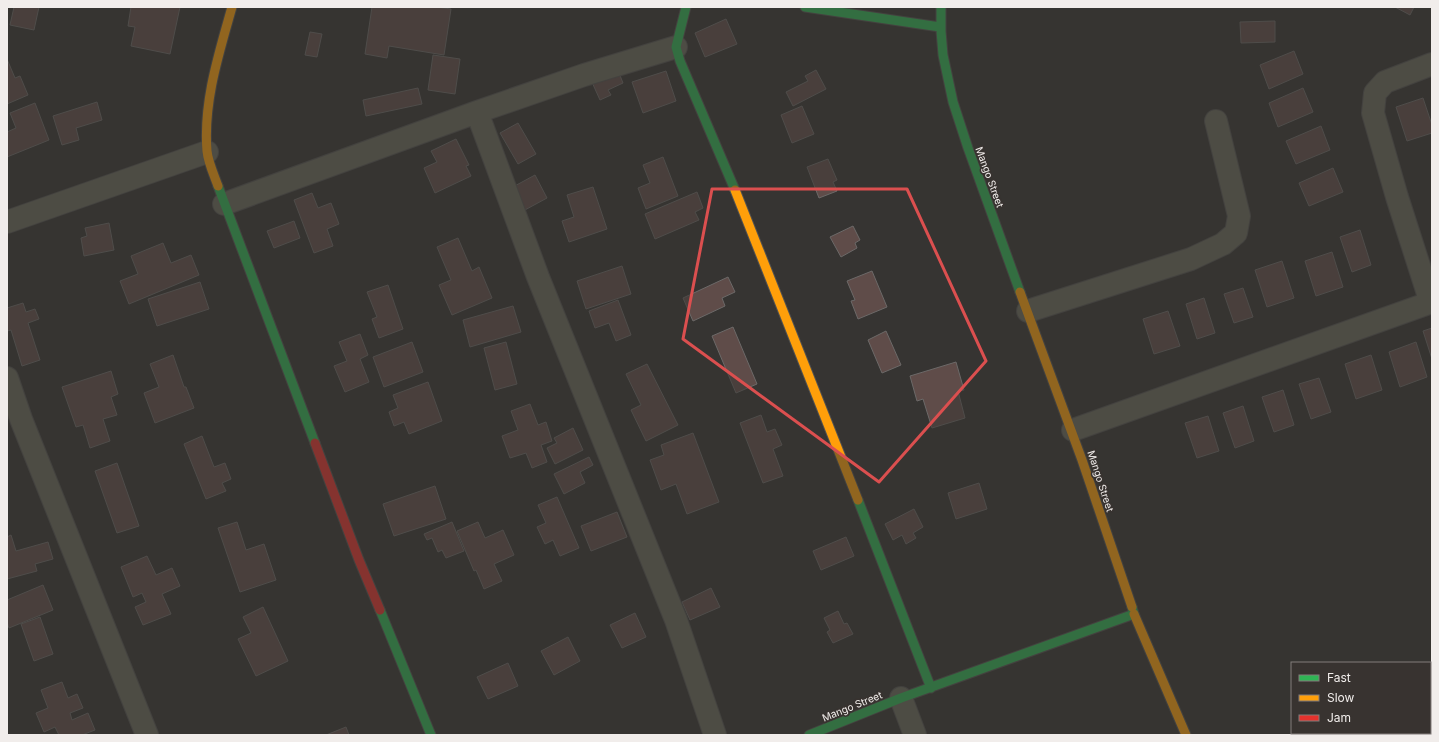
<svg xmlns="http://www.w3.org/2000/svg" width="1439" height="742" font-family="Inter,sans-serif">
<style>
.building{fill:#5f4c49;stroke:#6c6968}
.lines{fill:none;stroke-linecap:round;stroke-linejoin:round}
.street-casing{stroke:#535250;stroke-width:24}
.fast-casing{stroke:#535250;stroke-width:11}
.slow-casing{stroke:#535250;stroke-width:11}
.jam-casing{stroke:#535250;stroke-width:11}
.street{stroke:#68685c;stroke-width:22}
.fast{stroke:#30b455;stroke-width:9}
.slow{stroke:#ff9f0a;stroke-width:9}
.jam{stroke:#e5322d;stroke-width:9}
.marked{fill:none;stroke:#db4f4f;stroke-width:3;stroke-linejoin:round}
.labels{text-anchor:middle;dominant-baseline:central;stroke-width:3.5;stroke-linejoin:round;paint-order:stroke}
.street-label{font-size:10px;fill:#f1edeb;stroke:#383330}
</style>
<rect width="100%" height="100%" fill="#363432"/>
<!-- building -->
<path class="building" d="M14,7h25l-5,23 -24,-5z
M131,7h49l-10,47 -39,-8 4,-19 -7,-1z
M372,7h65l14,2 -7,46 -55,-9 -2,12 -22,-4z
M1395,7h19l-4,8z
M726,19l11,25 -32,13 -10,-24z
M1275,21v21l-34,1 -1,-21z
M310,32l12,2 -5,23 -12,-2z
M1294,51l9,23 -34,15 -9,-24z
M433,55l27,4 -5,35 -27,-4z
M7,59l8,19 5,-2 8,19 -21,9z
M617,68l6,15 -15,7 3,5 -11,5 -9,-20z
M816,70l10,19 -33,17 -7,-14 22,-11 -3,-5z
M666,71l10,30 -33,12 -11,-31z
M418,88l4,16 -56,12 -3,-16z
M1303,88l10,24 -35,15 -9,-24z
M1423,98l9,27v8l-25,8 -11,-34z
M97,102l5,18 -26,8 3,12 -17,5 -9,-29z
M35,103l14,37 -42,17v-25l9,-4 -6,-15z
M802,106l12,28 -22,9 -11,-28z
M518,123l18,31 -18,10 -18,-31z
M1321,126l9,24 -34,14 -10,-23z
M456,139l13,26 -3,1 5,10 -36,17 -11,-25 13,-6 -6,-11z
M663,157l15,39 -32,13 -8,-21 12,-5 -7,-18z
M828,159l9,21 -4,2 4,9 -18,7 -12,-31z
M1333,168l10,24 -34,14 -10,-23z
M535,175l12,23 -24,13 -12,-23z
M593,187l14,42 -38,13 -7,-21 12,-4 -7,-22z
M697,192l6,16 -8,4 4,8 -44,19 -10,-25z
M312,193l6,15 13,-5 8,21 -12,5 6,17 -19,7 -20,-53z
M294,221l6,17 -26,10 -7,-17z
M109,223l5,27 -30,6 -3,-18 6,-2 -2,-8z
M853,226l7,14 -5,3 2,5 -16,9 -11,-20z
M1360,230l11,35 -19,7 -12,-35z
M458,238l14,33 7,-4 13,31 -40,17 -13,-30 12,-5 -14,-33z
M163,243l8,20 20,-8 8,20 -70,29 -9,-23 18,-7 -7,-18z
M1332,252l11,35 -27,9 -11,-35z
M1282,261l12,37 -27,9 -12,-37z
M622,266l9,28 -45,15 -9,-28z
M872,271l15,36 -29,12 -7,-18 4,-1 -8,-19z
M728,277l7,15 -13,6 3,8 -32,15 -10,-23z
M200,282l9,27 -52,17 -9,-27z
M388,285l15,44 -24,9 -7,-19 5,-2 -10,-25z
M1243,288l10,29 -19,6 -10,-29z
M1204,298l11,35 -18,6 -11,-35z
M618,300l13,35 -15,6 -7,-18 -14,5 -6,-17z
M23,303l3,9 9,-3 4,10 -11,4 12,37 -18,6 -11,-36 -4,1v-23z
M513,306l8,26 -51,15 -7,-27z
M1168,311l12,35 -26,8 -11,-35z
M733,327l24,57 -21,9 -24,-57z
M1432,328v31l-9,-28z
M886,331l15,34 -19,8 -14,-33z
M360,334l8,21 -8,4 9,23 -24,10 -11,-26 13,-5 -8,-19z
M412,342l11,30 -39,15 -11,-30z
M506,342l11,42 -22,6 -11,-42z
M1416,342l11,35 -27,10 -11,-35z
M173,355l11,32h2l8,21 -39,15 -11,-30 15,-6 -9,-23z
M1371,355l11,35 -26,9 -11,-35z
M956,362l8,28 -6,1 7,27 -33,10 -9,-29 -6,2 -7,-25z
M647,364l31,61 -32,16 -15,-31 10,-5 -15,-31z
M111,371l7,23 -7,3 6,18 -14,4 7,22 -20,7 -7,-23 -7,2 -14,-40z
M1319,378l12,34 -20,7 -12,-35z
M428,382l14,39 -33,13 -5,-12 -10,4 -5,-14 9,-4 -5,-13z
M1283,390l11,35 -20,7 -12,-35z
M530,404l8,21 8,-3 6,19 -11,4 6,17 -15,6 -6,-15 -16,5 -8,-22 16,-6 -7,-19z
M1243,406l11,35 -19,7 -12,-35z
M761,415l6,17 8,-3 7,16 -9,4 10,27 -20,7 -23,-60z
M1208,416l11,35 -22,7 -12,-35z
M573,428l10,22 -28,14 -8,-16 10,-5 -3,-5z
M693,433l26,69 -32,12 -11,-30 -15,6 -11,-30 14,-5 -3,-10z
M202,436l12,31 11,-4 6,16 -9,4 4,8 -20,8 -22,-55z
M589,457l4,8 -13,7 5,11 -21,11 -10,-20z
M117,463l22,63 -22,7 -22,-62z
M979,483l8,26 -31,10 -8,-26z
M435,486l11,33 -52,17 -11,-32z
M557,497l22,51 -19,8 -7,-16 -8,4 -8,-17 9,-4 -8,-18z
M914,509l9,18 -10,6 3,5 -10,6 -4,-9 -9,5 -8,-16z
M617,512l10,25 -36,14 -10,-25z
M237,522l9,28 18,-6 12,36 -36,12 -22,-64z
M452,522l12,29 -18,7 -4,-8 -4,2 -6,-14 -5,2 -3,-6z
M478,522l7,16 18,-8 11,25 -20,9 8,17 -18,8 -8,-19 -2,1 -17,-40z
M11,535l5,16 32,-9 5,17 -18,5 2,7 -30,8v-42z
M846,537l8,19 -33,14 -8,-19z
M147,556l9,19 16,-7 8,18 -18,8 9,20 -28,11 -8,-18 11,-5 -4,-9 -9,4 -12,-30z
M43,585l10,25 -44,18 -2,-6v-22z
M711,588l9,19 -30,13 -8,-18z
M263,607l25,54 -32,15 -18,-37 13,-6 -8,-16z
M838,611l6,13 3,-1 6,11 -20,9 -6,-11 3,-2 -6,-12z
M635,613l11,24 -24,11 -12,-23z
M40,617l13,37 -19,7 -13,-37z
M568,637l12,24 -26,14 -13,-24z
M508,663l10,23 -30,13 -11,-22z
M62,682l6,16 9,-4 6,14 -13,5 2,7 16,-7 7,17 -13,5h-23l-4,-8 -11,5 -8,-19 12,-5 -7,-18z
M346,727l3,8h-23z"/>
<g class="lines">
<!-- street casing -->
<g class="street-casing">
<path id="street" d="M477,112l61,165 138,343 39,115
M224,204l253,-92 107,-37 92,-28
M7,222l200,-70
M1431,303l-34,-106 -24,-84 2,-20 10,-11 47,-18
M1028,311l163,-52 32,-15 13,-11 3,-17 -23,-95
M7,378l14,41 126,316
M1073,430l359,-128
M901,698l14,37"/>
</g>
<!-- fast casing -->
<g class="fast-casing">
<path id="fast" d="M686,7l-10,40 4,14 55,129
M805,7l135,20
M941,7v24l2,24 10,47 15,46 52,144
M218,186l97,257
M858,500l73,188
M380,610l51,125
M809,735l92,-37 233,-84 -2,-7"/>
</g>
<!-- slow casing -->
<g class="slow-casing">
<path id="slow" d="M218,186c-4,-11 -10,-24 -11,-35 -4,-49 12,-98 25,-144
M735,190l123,310
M1020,292l62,168 50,147
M1134,614l52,121"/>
</g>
<!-- jam casing -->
<g class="jam-casing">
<path id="jam" d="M315,443l44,117 21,50"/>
</g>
<!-- street -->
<use href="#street" class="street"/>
<!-- fast -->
<use href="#fast" class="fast"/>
<!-- slow -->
<use href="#slow" class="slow"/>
<!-- jam -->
<use href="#jam" class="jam"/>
</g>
<!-- marked area -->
<path d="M0 0H1439V742H0ZM712,189h195l79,172 -107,121 -196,-143z" fill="#363432" fill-opacity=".55" fill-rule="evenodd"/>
<path class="marked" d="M712,189h195l79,172 -107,121 -196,-143z"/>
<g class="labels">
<!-- street labels -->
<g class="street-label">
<text transform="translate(990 177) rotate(70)">Mango Street</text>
<text transform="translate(1101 481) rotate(72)">Mango Street</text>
<text transform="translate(852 706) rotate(-22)">Mango Street</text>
</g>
</g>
<!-- border -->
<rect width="1439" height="742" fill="none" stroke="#f1edeb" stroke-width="16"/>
<!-- legend -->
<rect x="1291" y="662" width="140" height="72" fill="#383330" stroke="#827d7b"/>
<rect x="1299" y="675" width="20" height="6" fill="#30b455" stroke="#827d7b"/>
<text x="1327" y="682" font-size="12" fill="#f1edeb">Fast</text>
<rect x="1299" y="695" width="20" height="6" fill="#ff9f0a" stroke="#827d7b"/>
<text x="1327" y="702" font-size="12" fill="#f1edeb">Slow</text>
<rect x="1299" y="715" width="20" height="6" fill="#e5322d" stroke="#827d7b"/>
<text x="1327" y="722" font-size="12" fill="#f1edeb">Jam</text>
</svg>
